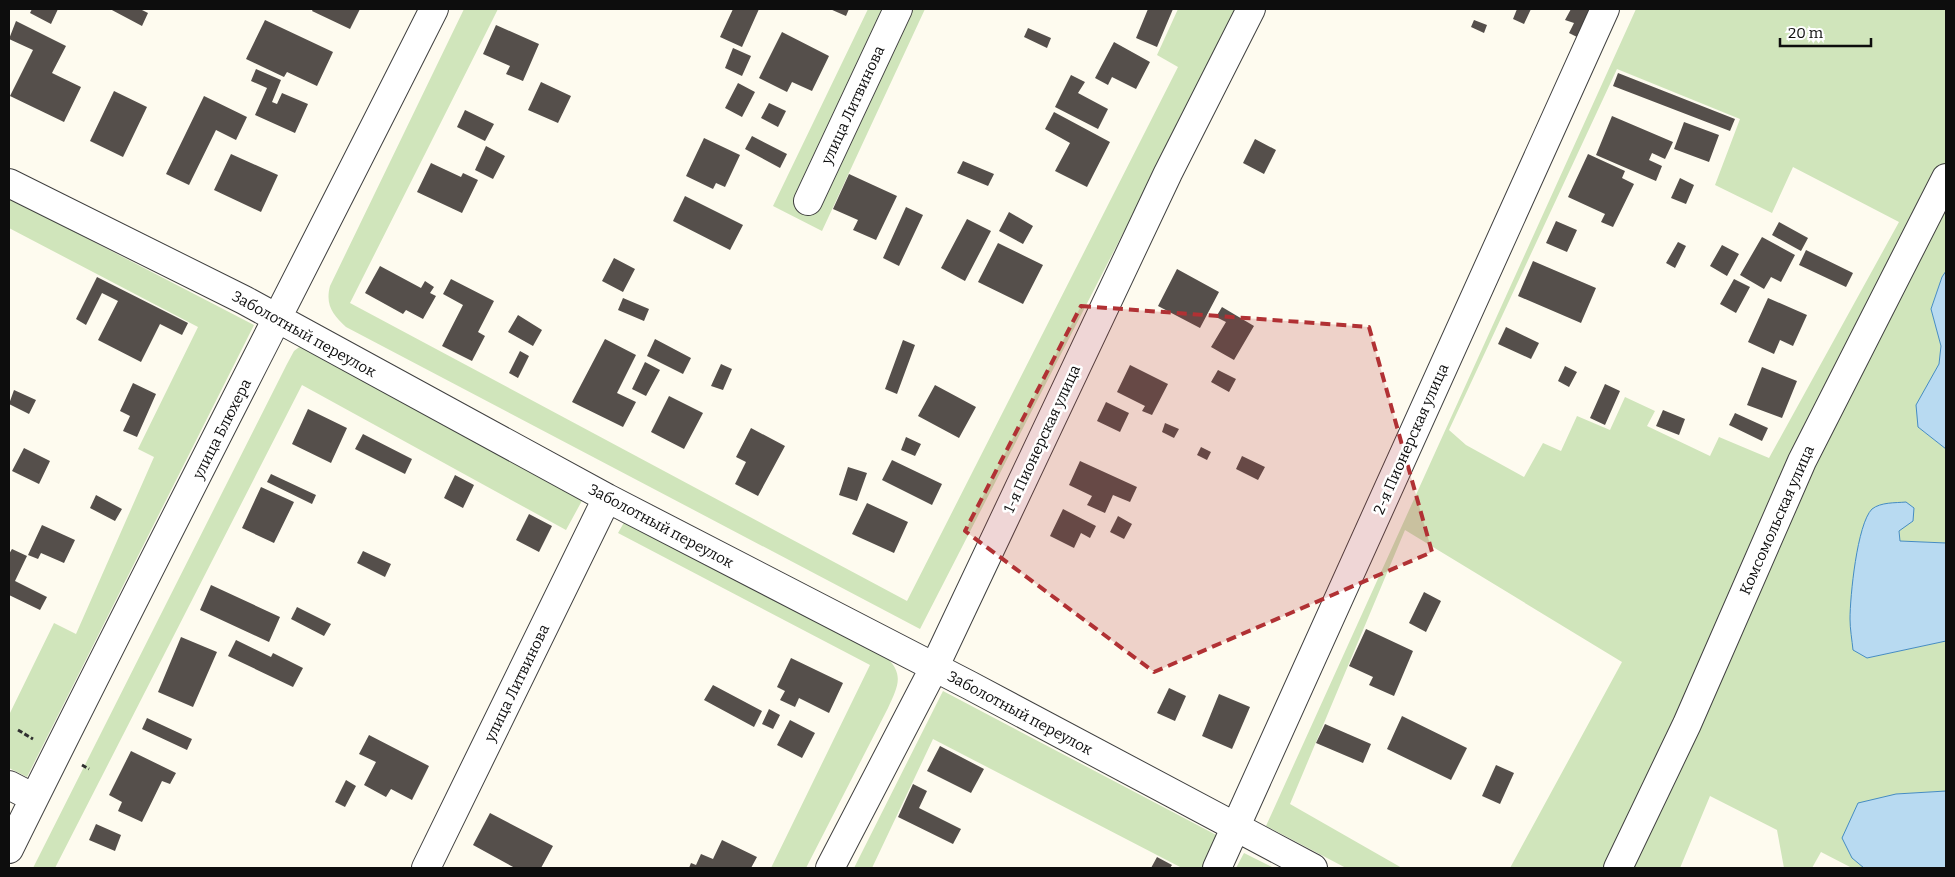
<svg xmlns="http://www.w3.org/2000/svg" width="1955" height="877" font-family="Bitter,serif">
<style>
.green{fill:#d0e5bb;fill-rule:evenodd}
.water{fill:#b8daf1;stroke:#458cc2}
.building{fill:#554f4b}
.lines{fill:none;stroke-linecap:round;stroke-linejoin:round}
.minor-casing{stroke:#404040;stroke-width:30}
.path{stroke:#2f2f2f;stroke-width:3;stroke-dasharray:5 2.5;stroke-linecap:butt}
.minor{stroke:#fff;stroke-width:28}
.marked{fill:#b13134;fill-opacity:0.2;stroke:#b13134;stroke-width:4;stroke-dasharray:10 6;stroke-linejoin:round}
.labels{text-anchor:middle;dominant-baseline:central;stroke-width:5;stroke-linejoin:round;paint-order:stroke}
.street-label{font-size:15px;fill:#0d0d0d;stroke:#fff}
</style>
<rect width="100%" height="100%" fill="#fefbef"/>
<!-- green -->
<path class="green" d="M464,9h34l-148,294 557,298 271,-534 -21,-12 21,-46h60l-318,620 -574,-302c-13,-12 -21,-22 -16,-41z
M868,9h57l-103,222 -49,-25z
M1636,9h310v262l-4,6 -11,32 10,37 -2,18 -8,17 -13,46 28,22v94l-46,-2 -1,-10 7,-29 -39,156 79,-17v150l-50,3 -44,64 12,10h-12l-31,-16 -9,16h-28l-7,-38 -67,-34 -30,72h-170l112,-206 -217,-132 -115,274 112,64h-56l-80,-42zM1617,69l123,50 -25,66 57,28 21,-46 106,55 -130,236 -50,-21 -9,19 -63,-30 8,-15 -30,-14 -15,33 -33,-14 -16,35 -18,-8 -19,34 -58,-32 -17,-15z
M9,198l245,127 -227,452 -18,-9v-53l45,-92 22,11 78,-177 -16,-8 60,-122 -189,-99z
M302,345l282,152 -18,33 -264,-145 -247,483h-22l254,-504 7,-13z
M626,519l259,137c20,18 13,30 3,52l-82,160h-35l99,-203 -252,-132z
M943,691l279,147 -14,30h-26l-249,-129 -61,129h-18z
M1244,853l30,15h-38z"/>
<!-- water -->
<path class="water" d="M1946,271v178l-28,-22 -2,-22 23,-41 2,-18 -10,-37 11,-32z
M1906,502l8,6 -1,13 -14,10 1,10 46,2v98l-79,17 -14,-8c-1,-10 -3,-21 -3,-31 0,-22 7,-95 22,-110 9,-7 23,-6 34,-7z
M1946,791v77h-82l-12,-10 -10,-20 16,-35 38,-9z"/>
<!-- building -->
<path class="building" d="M32,9h26l-7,15 -21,-11z
M110,9h30l8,4 -6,13z
M313,9h47l-10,20 -38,-18z
M733,9h26l-17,38 -22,-10z
M830,9h19l-3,7z
M1148,9h25l-16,38 -21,-9z
M1517,9h14l-7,15 -11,-5z
M1571,9h30l-16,32 -16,-8 5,-10 -9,-3z
M265,20l68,32 -16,34 -30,-14 -3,5 -38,-18z
M1474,20l13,5 -3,8 -13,-6z
M16,21l50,25 -14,27 29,14 -17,35 -54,-26 23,-46 -24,-11z
M496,25l43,19 -16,37 -17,-7 4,-8 -27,-12z
M1028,28l23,10 -4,10 -23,-11z
M782,32l47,24 -17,35 -20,-9 -5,10 -28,-14z
M1114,42l36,20 -14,27 -24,-12 -4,8 -13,-7z
M733,48l18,8 -9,20 -17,-8z
M256,69l25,11 -9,22 5,2 5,-11 26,11 -13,29 -40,-18 12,-27 -16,-7z
M1618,73l117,46 -5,12 -117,-45z
M1071,75l14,7 -7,11 30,16 -10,20 -43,-22z
M541,82l30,14 -13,27 -30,-13z
M738,83l17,9 -13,25 -17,-9z
M114,91l33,16 -24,50 -33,-16z
M204,96l43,21 -11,23 -20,-10 -27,55 -23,-11z
M769,103l17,8 -8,16 -17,-9z
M465,110l29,14 -9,17 -28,-14z
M1054,112l56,30 -23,45 -32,-16 15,-28 -25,-14z
M1612,116l61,26 -8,17 -13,-6 -3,7 13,6 -6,15 -60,-26z
M1684,122l35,13 -10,27 -35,-13z
M752,136l35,18 -7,14 -35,-19z
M704,138l36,17 -15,32 -9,-4 -3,6 -27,-13z
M1255,139l21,11 -12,24 -21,-11z
M486,146l19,10 -12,23 -18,-9z
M231,154l47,21 -17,37 -47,-22z
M1588,154l37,17 -3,7 12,6 -21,43 -12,-5 4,-8 -37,-17z
M963,161l31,13 -6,12 -31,-13z
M431,163l30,14 2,-4 15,7 -16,33 -45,-21z
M849,174l48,22 -21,44 -23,-10 5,-10 -25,-11z
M1680,178l14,7 -8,19 -15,-6z
M685,196l58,29 -13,25 -57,-29z
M906,207l17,8 -24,51 -16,-8z
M1009,212l24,14 -10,18 -24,-13z
M967,219l24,12 -26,50 -24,-13z
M1556,221l21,9 -10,22 -21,-9z
M1779,222l29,16 -7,13 -29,-16z
M1762,237l33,18 -14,27 -10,-5 -7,12 -24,-14z
M1678,242l8,4 -11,22 -9,-5z
M998,243l45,22 -20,39 -45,-22z
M1722,245l17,9 -12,22 -17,-10z
M1806,250l47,23 -7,14 -47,-22z
M614,258l21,11 -12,23 -21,-11z
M1533,261l63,27 -15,35 -63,-27z
M380,266l41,22 4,-7 9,6 -4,6 6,3 -13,23 -17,-9 -3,4 -38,-21z
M1177,269l42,23 -19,36 -42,-22z
M97,277l91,46 -6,12 -22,-11 -19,38 -43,-22 20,-39 -16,-8 -16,32 -10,-6z
M451,279l43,22 -16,31 7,4 -13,25 -30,-15 21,-41 -20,-11z
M1734,279l16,8 -14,26 -16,-9z
M623,298l26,11 -5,12 -26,-11z
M1768,298l39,17 -14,31 -13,-6 -6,14 -26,-12z
M1222,307l32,19 -20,34 -23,-13 15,-25 -10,-5z
M518,315l24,15 -9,16 -25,-14z
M1506,327l33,16 -8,16 -33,-15z
M605,339l31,16 -19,38 19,9 -13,25 -51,-25z
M655,339l36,19 -8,16 -36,-18z
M903,340l12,5 -18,49 -12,-5z
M520,351l9,5 -11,22 -9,-5z
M645,362l15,8 -14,26 -14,-7z
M721,364l11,5 -9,21 -12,-4z
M1130,365l38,19 -16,31 -10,-4 3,-5 -28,-14z
M1565,366l12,6 -8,15 -11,-6z
M1762,367l35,14 -15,37 -35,-13z
M1218,370l18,9 -7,13 -18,-10z
M133,383l23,11 -19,43 -14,-6 7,-15 -10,-5z
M1605,384l15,7 -15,34 -15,-7z
M935,385l41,22 -17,31 -41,-22z
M14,390l22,10 -7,14 -20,-10z
M669,396l34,17 -19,36 -33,-17z
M1106,402l23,11 -9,19 -23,-11z
M308,409l39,19 -16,35 -39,-19z
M1663,410l22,9 -6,16 -23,-9z
M1735,413l33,15 -6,13 -33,-16z
M1165,423l14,6 -5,9 -12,-6z
M751,428l34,18 -27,50 -23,-12 11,-22 -10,-5z
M363,434l49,25 -7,15 -50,-25z
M906,437l15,7 -6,12 -14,-6z
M1201,447l10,5 -4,8 -10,-5z
M24,448l26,13 -11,23 -27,-13z
M1242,456l23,11 -7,13 -22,-11z
M892,460l50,24 -10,21 -50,-25z
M1080,461l57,26 -7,15 -17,-7 -8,18 -18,-8 5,-9 -23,-11z
M848,467l19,6 -10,28 -18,-6z
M271,474l45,21 -4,9 -45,-22z
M455,475l19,10 -11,23 -19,-10z
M261,487l33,15 -20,41 -32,-15z
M96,495l26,14 -7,12 -25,-13z
M867,503l41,19 -14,31 -42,-19z
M1063,509l33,17 -6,12 -9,-5 -7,15 -24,-12z
M529,514l23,12 -13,26 -23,-12z
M1118,516l14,8 -8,15 -14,-7z
M42,525l33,15 -11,23 -23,-10 -3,6 -10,-4z
M12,549l15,7 -12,25 32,16 -7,13 -31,-15v-41z
M363,551l28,13 -6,13 -28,-14z
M211,585l69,32 -11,25 -69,-32z
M1424,592l17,9 -15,31 -17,-9z
M297,607l34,17 -7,12 -33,-17z
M1366,629l47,22 -19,45 -25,-11 4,-8 -24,-11z
M181,637l36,15 -24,55 -35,-15z
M236,640l35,17 2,-4 30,15 -10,19 -65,-31z
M791,658l52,25 -14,30 -30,-15 -4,9 -15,-7 5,-9 -8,-4z
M713,685l49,26 -8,16 -50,-27z
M1169,688l17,8 -11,25 -18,-8z
M1219,694l31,13 -18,42 -30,-13z
M769,709l11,6 -7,14 -11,-5z
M1402,716l65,32 -16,32 -64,-31z
M147,718l45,21 -5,11 -45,-21z
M790,720l25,13 -13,25 -25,-13z
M1325,724l46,20 -8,19 -47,-20z
M369,735l60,31 -17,34 -21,-11 -5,8 -22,-12 12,-23 -17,-8z
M940,746l44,23 -13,24 -44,-22z
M131,751l45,22 -6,11 -8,-3 -20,41 -24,-11 4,-9 -13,-7z
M1496,765l18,8 -14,31 -18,-8z
M346,780l10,6 -11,21 -10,-5z
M913,784l14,7 -8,17 42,21 -8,15 -55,-27z
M490,813l63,33 -12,22h-26l-42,-23z
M96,824l25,11 -6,16 -26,-11z
M722,840l35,17 -6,11h-62l2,-5 5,2 5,-11 12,5z
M1157,857l15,8 -2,3h-19z"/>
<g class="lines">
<!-- minor casing -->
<g class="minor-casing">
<path id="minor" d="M9,183l235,117 363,198 362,187 344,183
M808,201l90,-192
M9,785l25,13
M9,849c139,-281 284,-560 425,-840
M426,868l181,-370
M830,868l104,-200 234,-495 83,-164
M1217,868l388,-859
M1618,868l69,-144 115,-263 144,-283"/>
</g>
<!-- path -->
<path class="path" d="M18,730l15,9
M82,765l7,4"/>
<!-- minor -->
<use href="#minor" class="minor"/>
</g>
<!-- marked area -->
<path class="marked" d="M1081,306l288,21 63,225 -278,120 -189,-141z"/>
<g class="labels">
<!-- street labels -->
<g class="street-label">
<text transform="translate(853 105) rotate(-65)">улица Литвинова</text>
<text transform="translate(304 334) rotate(29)">Заболотный переулок</text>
<text transform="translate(222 429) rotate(-63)">улица Блюхера</text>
<text transform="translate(1042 439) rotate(-65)">1-я Пионерская улица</text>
<text transform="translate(1411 439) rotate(-66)">2-я Пионерская улица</text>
<text transform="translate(1777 520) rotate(-66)">Комсомольская улица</text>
<text transform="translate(661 526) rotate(28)">Заболотный переулок</text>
<text transform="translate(517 683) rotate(-64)">улица Литвинова</text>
<text transform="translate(1020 713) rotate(28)">Заболотный переулок</text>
</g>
</g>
<!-- border -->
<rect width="1955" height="877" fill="none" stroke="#0d0d0d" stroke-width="20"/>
<!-- scale -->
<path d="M1780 38v8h91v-8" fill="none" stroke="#0d0d0d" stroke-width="2.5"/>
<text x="1788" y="38" font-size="15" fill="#0d0d0d" stroke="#ffffff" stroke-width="4" paint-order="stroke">20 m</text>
</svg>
